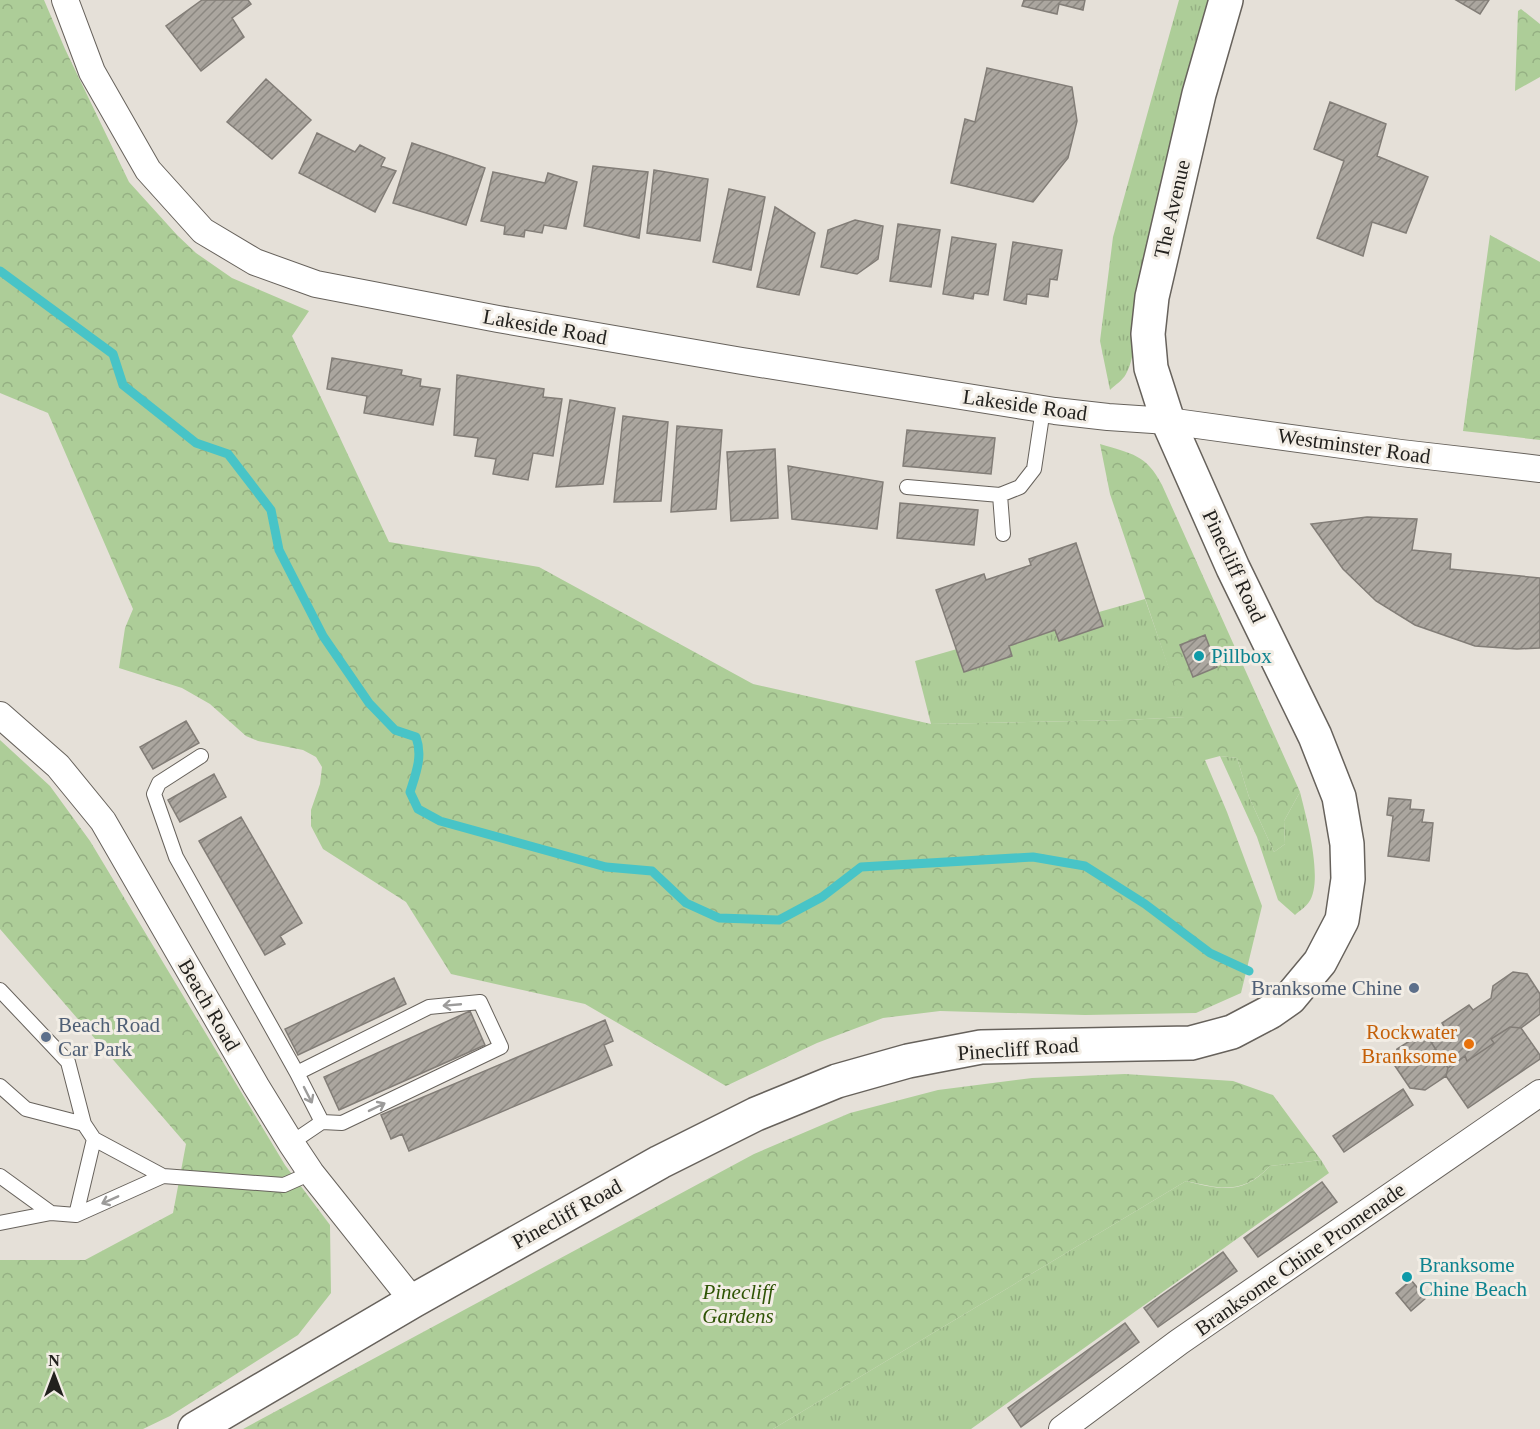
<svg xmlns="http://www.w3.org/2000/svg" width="1540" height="1429" font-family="Georgia,serif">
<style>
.grass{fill:url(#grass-tufts)}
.forest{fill:url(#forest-crowns)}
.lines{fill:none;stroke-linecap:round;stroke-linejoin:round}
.stream{stroke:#48c4c7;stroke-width:9}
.building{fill:url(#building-hatch);stroke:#827d77;stroke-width:1.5}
.lane-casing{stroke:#67625c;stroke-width:16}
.street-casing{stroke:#67625c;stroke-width:28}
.secondary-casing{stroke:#67625c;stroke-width:36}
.lane{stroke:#fff;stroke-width:14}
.street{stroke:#fff;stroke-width:26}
.secondary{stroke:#fff;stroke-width:33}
.oneway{stroke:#9c9b9a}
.culture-dot{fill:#0f9aa8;stroke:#f2ede5;stroke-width:2}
.service-dot{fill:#5c6f8a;stroke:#f2ede5;stroke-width:2}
.food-dot{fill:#e8710a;stroke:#f2ede5;stroke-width:2}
.labels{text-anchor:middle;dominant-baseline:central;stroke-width:6;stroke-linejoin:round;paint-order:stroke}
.street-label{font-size:21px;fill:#22211e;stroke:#f2ede5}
.culture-label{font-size:21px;fill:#0d838f;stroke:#f2ede5;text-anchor:start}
.service-label{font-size:21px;fill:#4e5e75;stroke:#f2ede5;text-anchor:end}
.food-label{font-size:21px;fill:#c56008;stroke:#f2ede5;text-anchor:end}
.park-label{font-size:21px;font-style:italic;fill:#2f5405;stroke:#f2ede5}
</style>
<defs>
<pattern id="grass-tufts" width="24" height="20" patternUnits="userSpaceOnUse" patternTransform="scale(1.5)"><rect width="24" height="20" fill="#adcd98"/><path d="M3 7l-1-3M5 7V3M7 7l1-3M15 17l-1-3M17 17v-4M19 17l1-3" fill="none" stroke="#95b083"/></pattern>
<pattern id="forest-crowns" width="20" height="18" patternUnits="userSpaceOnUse" patternTransform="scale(1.5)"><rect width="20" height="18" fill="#adcd98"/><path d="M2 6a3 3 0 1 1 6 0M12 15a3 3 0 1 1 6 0" fill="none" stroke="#95b083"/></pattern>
<pattern id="building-hatch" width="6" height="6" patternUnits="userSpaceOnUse" patternTransform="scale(1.5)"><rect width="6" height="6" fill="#aba69f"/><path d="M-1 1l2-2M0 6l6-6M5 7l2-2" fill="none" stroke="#8b8781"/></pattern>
</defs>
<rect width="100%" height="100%" fill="#e5e0d8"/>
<!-- grass -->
<path class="grass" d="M1179,0h33c-31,101 -60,202 -76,307 -3,21 1,48 -10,67 -3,6 -11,11 -16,16l-10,-49 13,-104z
M1145,599l41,118 -61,3 -194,4 -16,-63 42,-12 8,23 47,-16 -3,-10 46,-16 4,10 44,-14 -4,-14z
M1220,756l17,2 12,39 25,55 11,-8 -1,-23 16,-29c6,24 24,89 9,110 -3,5 -10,9 -14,13l-17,-15 -21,-63z
M1321,1160l8,13 -358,256h-198l413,-248c35,9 57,14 84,-15z"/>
<!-- forest -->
<path class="forest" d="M0,0h44l21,49 64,133 48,53 19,18 36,25 77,33 -17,25 97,206 150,25 214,117 178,40 194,-4 60,-3 -75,-223 -10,-50c32,10 46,10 62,41l138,307 -16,29 1,23 -11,8 -25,-55 -12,-39 -17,-2 -15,4 22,52 35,94 -21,87 -45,20 -111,2 -145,-4 -57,7 -66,25 -91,43 -141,-82 -134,-30 -45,-72 -83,-53 -12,-23v-16l9,-26 2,-17 -6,-10 -13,-7 -45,-9 -12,-5 -36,-32 -28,-16 -63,-20 6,-40 8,-19 -85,-196 -48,-20z
M1521,9l19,15v53l-25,14 3,-80z
M1490,235l50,27v178l-77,-9z
M0,740l50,46 40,55 195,324 45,60 1,68 -33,42 -128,81 -27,13h-143v-169h85l88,-47 13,-69 -186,-215z
M1125,1074l108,7 40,14 48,65 -51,6c-28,29 -48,23 -84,15l-413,248h-530l511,-275 96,-41 88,-23 94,-12z"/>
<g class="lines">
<!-- stream -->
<path class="stream" d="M0,271l113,83 10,31 73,58 32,11 43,56 8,40 44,86 46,67 26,27 21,7c7,19 0,36 -6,55l8,17 22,12 166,46 46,4 34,32 33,15 60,2 43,-23 39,-30 172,-10 52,9 60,38 65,49 39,18"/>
</g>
<!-- building -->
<path class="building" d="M202,0h46l3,4 -19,14 12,19 -43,34 -35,-45z
M1024,0h61l-2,10 -24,-6 -2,10 -35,-8z
M1456,0h33l-9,14z
M987,68l85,19 5,34 -9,37 -35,44 -82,-19 14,-64 10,3z
M266,79l45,41 -39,39 -45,-37z
M1330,102l56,22 -9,32 51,21 -22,56 -34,-11 -9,34 -46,-18 27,-77 -30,-12z
M317,133l38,19 5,-7 25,13 -4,8 15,5 -21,41 -76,-39z
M412,143l73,25 -19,57 -73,-22z
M593,166l55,6 -9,66 -55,-12z
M654,170l54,9 -8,62 -53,-8z
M493,172l52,11 3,-10 29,9 -11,47 -22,-4 -2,8 -17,-3 -1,7 -20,-3 1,-8 -24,-5z
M729,189l36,8 -14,73 -38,-8z
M775,207l40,26 -16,62 -42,-8z
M855,220l28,6 -5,33 -21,15 -36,-7 7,-37z
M898,224l42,6 -9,57 -41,-6z
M952,237l44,7 -8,51 -14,-2 -1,6 -30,-5z
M1013,242l49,8 -5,30 -7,-1 -2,18 -21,-3 -1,10 -22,-4z
M332,358l70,12 -1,5 20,4 -1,7 20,3 -7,36 -69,-12 3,-17 -40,-7z
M457,375l87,14 -1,8 19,2 -9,57 -20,-3 -5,27 -35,-6 3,-15 -21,-3 3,-18 -24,-3z
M570,400l45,8 -12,76 -47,3z
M623,416l45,6 -7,79 -47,1z
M677,426l45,4 -6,79 -45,3z
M907,430l88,8 -4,36 -88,-8z
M775,449l3,69 -47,3 -4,-69z
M788,466l95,16 -6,47 -85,-10z
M900,503l78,7 -4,35 -77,-7z
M1367,517l50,2 -5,31 39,4 -1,15 90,9v70l-23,1 -42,-3 -60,-21 -39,-24 -33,-32 -32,-45z
M1076,543l27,83 -44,15 -4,-11 -46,16 3,10 -48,16 -28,-82 48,-16 2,6 45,-15 -2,-6z
M1205,635l12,32 -24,10 -13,-32z
M186,721l13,22 -46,26 -13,-22z
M214,774l12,23 -46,25 -12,-22z
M1389,798l22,2 -1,9 14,1 -2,12 11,1 -4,38 -41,-5 5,-40 -6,-1z
M241,817l61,106 -22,13 5,8 -20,11 -66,-114z
M1513,972l14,2 13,20v20l-19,14 -11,-1 -19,12 3,4 -27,18 -2,-5 -17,12 -19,-29 16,-11 -3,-5 27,-18 4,5 18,-12 2,-12z
M394,978l12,26 -108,51 -13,-26z
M470,1011l15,34 -146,65 -15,-33z
M605,1020l8,21 -9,4 8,20 -203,86 -7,-17 -11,5 -10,-24z
M1510,1027l11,1 19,27v4l-72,49 -22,-32 2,-8 17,-12 2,5 27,-18 -3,-4z
M1419,1035l10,4 19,29 -2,8 -21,14 -15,-2 -17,-25 4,-14z
M1403,1089l10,16 -69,47 -11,-16z
M1322,1182l15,20 -79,55 -14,-19z
M1223,1252l14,19 -79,56 -14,-19z
M1411,1280l15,18 -15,13 -15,-18z
M1125,1323l14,19 -118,85 -13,-19z"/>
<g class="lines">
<!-- lane casing -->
<g class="lane-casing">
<path id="lane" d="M907,487l93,8
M1003,534l-3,-39 20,-8 14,-18 9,-60
M201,756l-42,27 -5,11 22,63 121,216
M0,990l68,72 16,62 10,15 69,37 121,9 27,-12
M0,1086l26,23 58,15
M291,1143l31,-21 20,1 159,-76 -21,-45 -51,5 -132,66 25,49
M0,1176l51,37 25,2 87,-39
M76,1215l18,-76
M0,1223l51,-10"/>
</g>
<!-- street casing -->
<g class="street-casing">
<path id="street" d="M65,0l27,72 56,98 55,61 52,31 61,22 182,35 244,42 313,50 53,6 60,4 233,32 139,16
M0,715l58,51 45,55 153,265 35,57 20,30 102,128
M1062,1429l117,-87 361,-249"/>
</g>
<!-- secondary casing -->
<g class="secondary-casing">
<path id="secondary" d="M195,1429l218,-128 247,-139 96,-48 81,-33 71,-20 73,-14 210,-4 41,-11 38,-20 20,-14 30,-36 22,-42 6,-41 -1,-35 -8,-47 -24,-61 -82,-168 -65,-147 -17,-53 -3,-34 4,-37 47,-203 27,-94"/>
</g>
<!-- lane -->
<use href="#lane" class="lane"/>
<!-- street -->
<use href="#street" class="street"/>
<!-- secondary -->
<use href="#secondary" class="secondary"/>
</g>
<!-- one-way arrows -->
<defs><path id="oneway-shaft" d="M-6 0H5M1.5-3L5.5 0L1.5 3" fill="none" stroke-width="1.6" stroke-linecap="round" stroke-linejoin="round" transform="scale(1.5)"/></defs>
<g class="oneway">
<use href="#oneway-shaft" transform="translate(452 1005) rotate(175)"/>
<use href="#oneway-shaft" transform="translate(308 1095) rotate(63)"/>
<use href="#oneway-shaft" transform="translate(377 1107) rotate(-26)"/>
<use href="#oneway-shaft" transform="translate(110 1200) rotate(156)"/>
</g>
<!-- markers -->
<g class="culture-dot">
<circle cx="1199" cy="656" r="6"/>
<circle cx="1407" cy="1277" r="6"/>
</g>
<g class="service-dot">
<circle cx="1414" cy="988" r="6"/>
<circle cx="46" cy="1037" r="6"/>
</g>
<circle class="food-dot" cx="1469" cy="1044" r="6"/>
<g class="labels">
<!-- street labels -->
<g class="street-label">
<text transform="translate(1172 209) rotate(-77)">The Avenue</text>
<text transform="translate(545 327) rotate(10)">Lakeside Road</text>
<text transform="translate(1025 405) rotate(8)">Lakeside Road</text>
<text transform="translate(1354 446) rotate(8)">Westminster Road</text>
<text transform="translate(1234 566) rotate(65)">Pinecliff Road</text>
<text transform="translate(209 1005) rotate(60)">Beach Road</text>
<text transform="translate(1018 1049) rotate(-4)">Pinecliff Road</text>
<text transform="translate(567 1214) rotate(-29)">Pinecliff Road</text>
<text transform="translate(1300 1259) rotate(-35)">Branksome Chine Promenade</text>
</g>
<!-- culture labels -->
<g class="culture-label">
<text x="1211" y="656">Pillbox</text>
<text x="1419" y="1265">Branksome<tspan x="1419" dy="24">Chine Beach</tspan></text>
</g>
<!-- service labels -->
<g class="service-label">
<text x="1402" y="988">Branksome Chine</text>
<text x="58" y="1025" text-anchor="start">Beach Road<tspan x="58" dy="24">Car Park</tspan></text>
</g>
<!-- food labels -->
<g class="food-label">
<text x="1457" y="1032">Rockwater<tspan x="1457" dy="24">Branksome</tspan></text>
</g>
<!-- park labels -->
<g class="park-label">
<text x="738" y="1292">Pinecliff<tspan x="738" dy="24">Gardens</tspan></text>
</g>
</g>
<!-- north arrow -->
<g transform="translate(54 1375)" stroke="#f2ede5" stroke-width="4.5" paint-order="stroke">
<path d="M0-4.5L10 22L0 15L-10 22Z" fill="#22211e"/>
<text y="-9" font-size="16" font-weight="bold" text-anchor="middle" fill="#22211e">N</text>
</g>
</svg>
